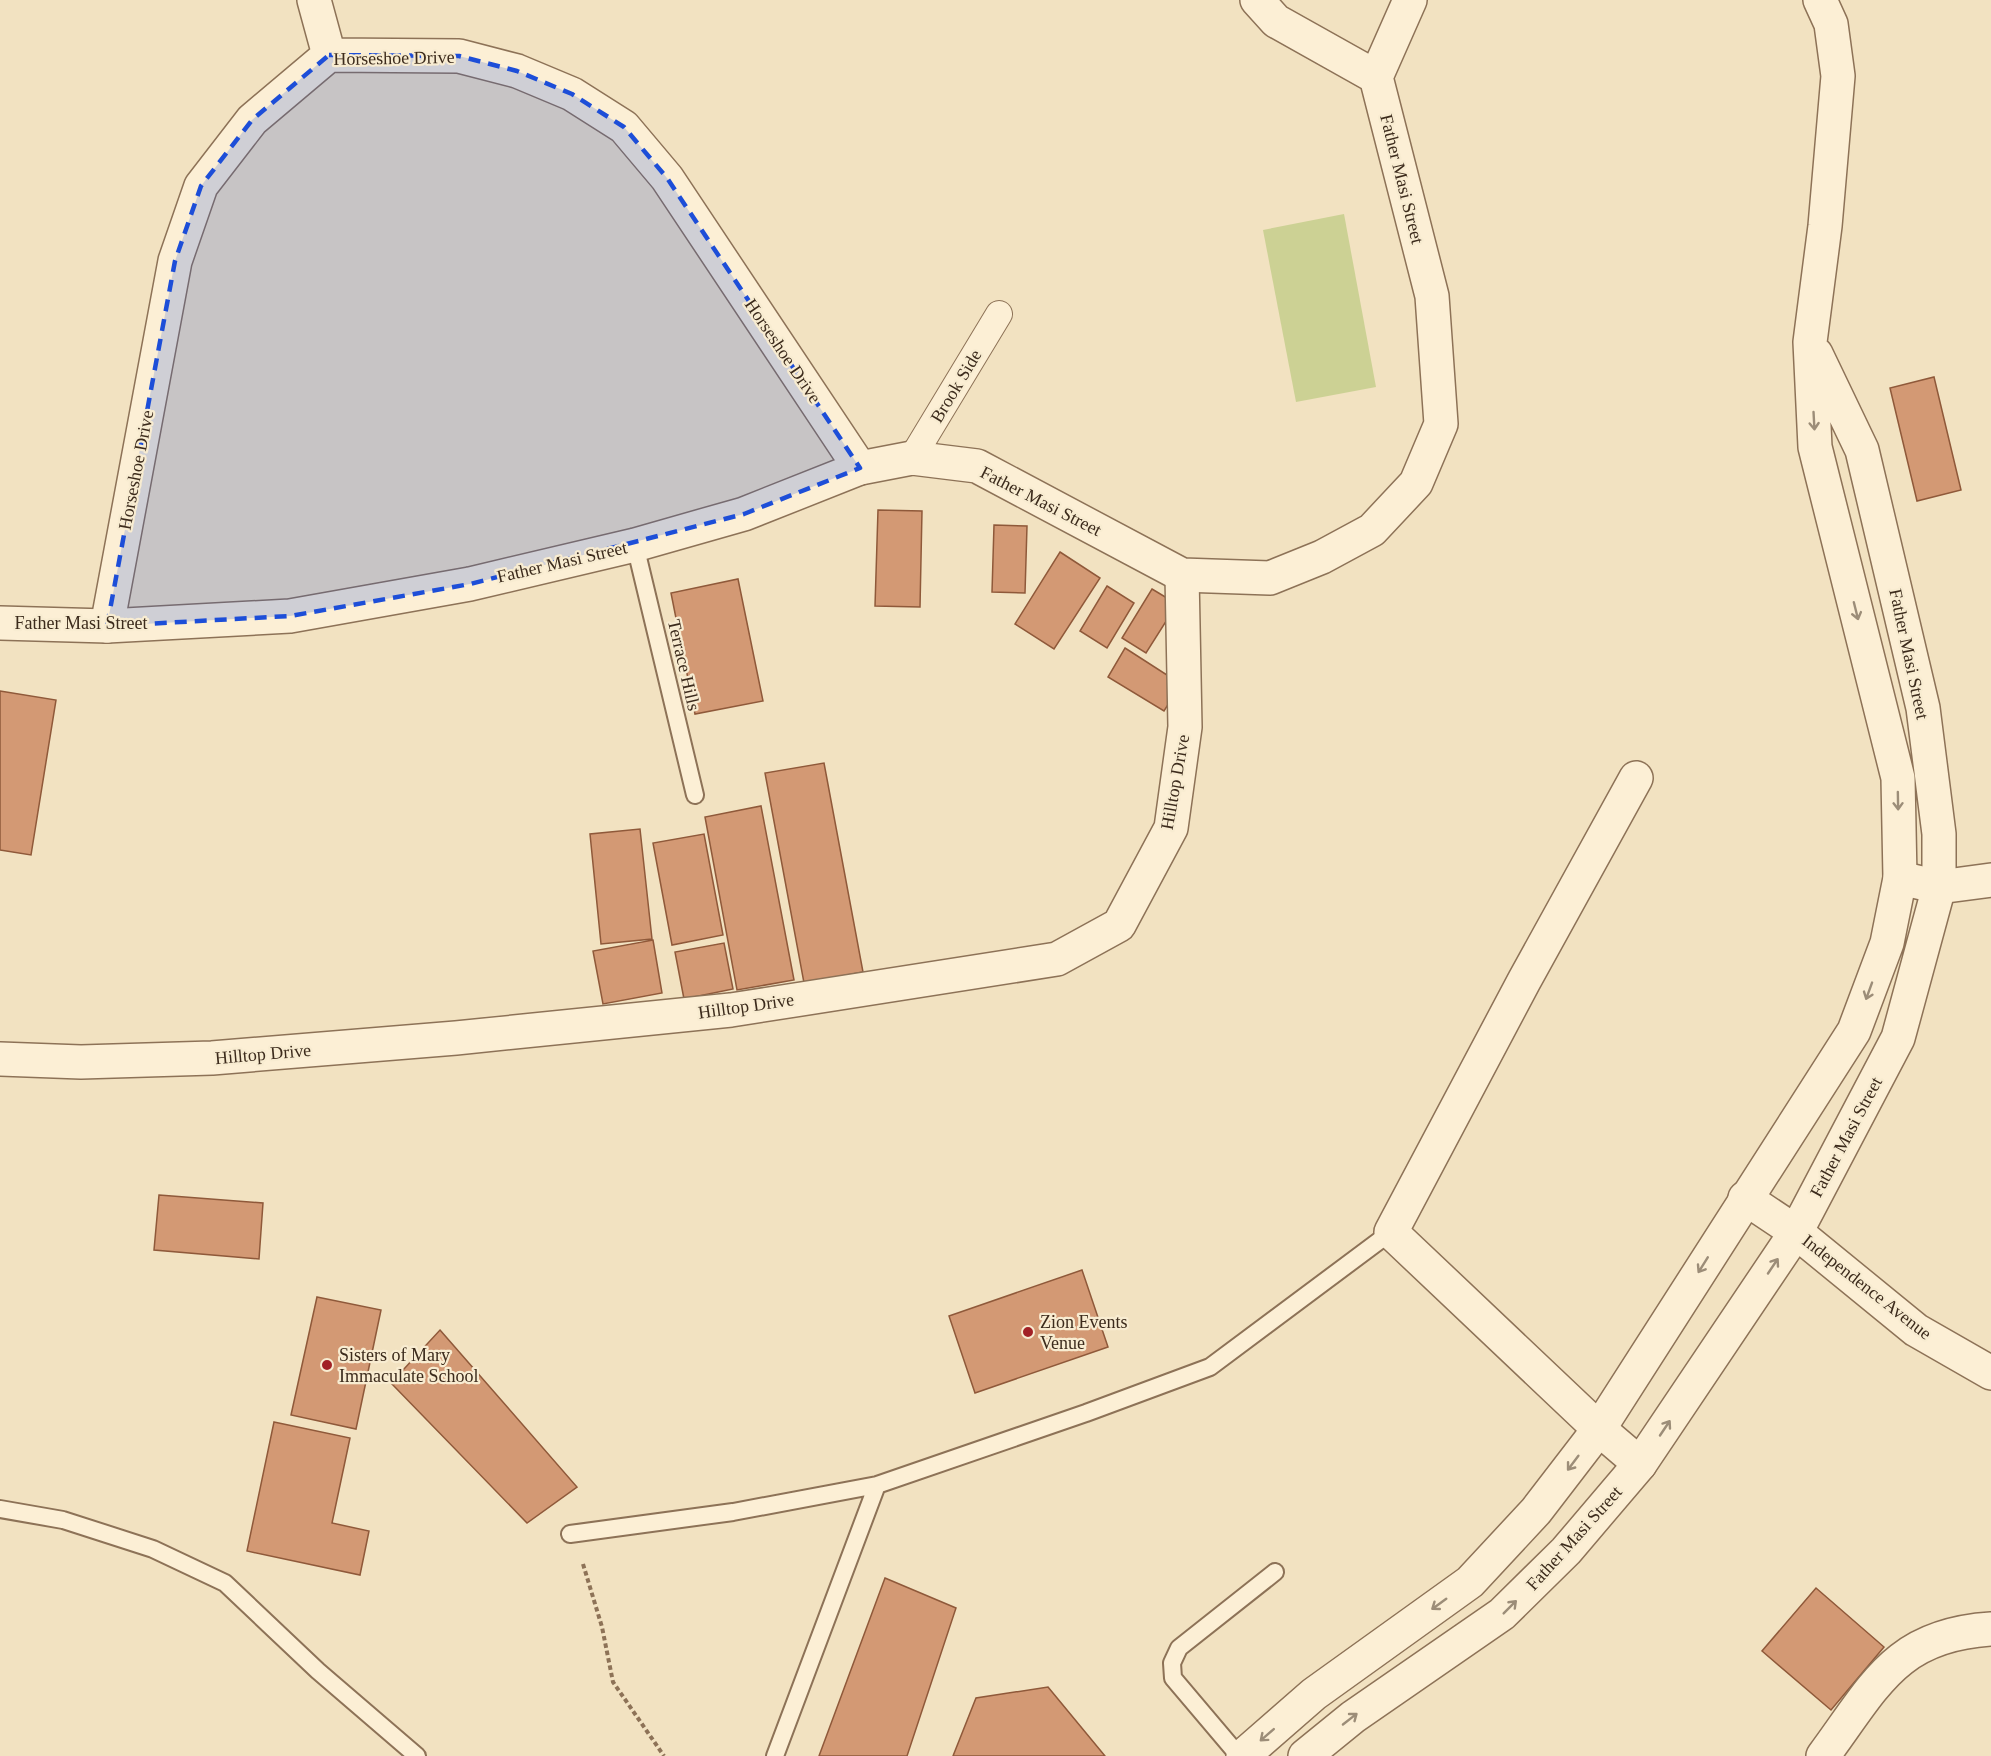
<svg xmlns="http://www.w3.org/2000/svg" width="1991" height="1756" font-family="Georgia,serif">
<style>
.green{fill:#ccd194}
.building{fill:#d39974;stroke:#8f593a;stroke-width:1.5}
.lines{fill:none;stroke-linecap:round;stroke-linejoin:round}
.service-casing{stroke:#8d7257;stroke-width:20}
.pedestrian-casing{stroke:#8d7257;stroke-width:28}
.minor-casing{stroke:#8d7257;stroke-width:36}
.tertiary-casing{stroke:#8d7257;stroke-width:36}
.path{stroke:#8d7257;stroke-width:4;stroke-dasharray:4.5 3;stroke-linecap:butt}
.service{stroke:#fcefd5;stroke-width:16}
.pedestrian{stroke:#fcefd5;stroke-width:26}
.minor{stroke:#fcefd5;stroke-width:33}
.tertiary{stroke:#fcefd5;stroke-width:33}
.oneway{stroke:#9c8d78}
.marked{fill:#1d4ed8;fill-opacity:0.2;stroke:#1d4ed8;stroke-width:4.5;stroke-dasharray:12 8;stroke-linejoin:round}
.poi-dot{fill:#a22126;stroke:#f8ecd1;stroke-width:2}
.labels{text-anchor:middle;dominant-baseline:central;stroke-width:4.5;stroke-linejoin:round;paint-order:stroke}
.street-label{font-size:18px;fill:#3c2b1c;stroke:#f8ecd1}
.poi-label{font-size:18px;fill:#3c2b1c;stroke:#f8ecd1;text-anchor:start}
</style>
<rect width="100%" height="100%" fill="#f2e2c1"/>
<!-- green -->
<path class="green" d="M1344,214l32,173 -80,15 -33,-172z"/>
<!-- building -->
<path class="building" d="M1934,377l27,113 -44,11 -27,-113z
M878,510l44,1 -2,96 -45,-1z
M994,525l33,1 -2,67 -33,-1z
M1060,552l40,26 -46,71 -39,-25z
M738,579l25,122 -68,13 -24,-121z
M1107,586l27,17 -27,45 -27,-17z
M1152,589l25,15 -31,49 -24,-15z
M1125,648l56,36 -17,27 -56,-34z
M0,691l56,9 -25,155 -31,-5z
M824,763l39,209 -59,11 -39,-210z
M761,806l33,174 -57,10 -32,-173z
M640,829l12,110 -51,5 -11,-110z
M704,834l19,101 -51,10 -19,-102z
M653,940l9,53 -59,11 -10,-53z
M724,943l9,46 -49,10 -9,-47z
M159,1195l104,8 -4,56 -105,-9z
M1082,1270l26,77 -133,46 -26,-77z
M317,1297l64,13 -25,119 -65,-14z
M440,1330l137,157 -50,36 -136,-140z
M274,1422l76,16 -18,85 37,8 -9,44 -113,-24z
M885,1578l71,30 -49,148h-88z
M1816,1588l68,59 -53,63 -69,-59z
M1048,1687l57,69h-152l23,-58z"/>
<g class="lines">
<!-- service casing -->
<g class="service-casing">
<path id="service" d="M635,545l60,250
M0,1509l63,11 90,29 72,34 93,88 99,85
M570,1534l163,-22 144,-27 209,-72 124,-46 181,-135
M775,1756l102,-271
M1239,1756l-66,-78 -1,-15 7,-15 96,-76"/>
</g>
<!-- pedestrian casing -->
<g class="pedestrian-casing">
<path id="pedestrian" d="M912,458l87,-144"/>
</g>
<!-- minor casing -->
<g class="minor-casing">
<path id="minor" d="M314,0l15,55
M107,626l68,-365 26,-75 51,-66 77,-65 130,1 58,15 55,23 52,33 43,51 193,290
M1636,778l-112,203 -133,251 208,197 41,35
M1900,878l39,9 52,-7
M0,1059l81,3 131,-4 244,-20 275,-28 326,-51 62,-34 52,-97 14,-101 -3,-152
M1745,1198l51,34 120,98 75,43
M1823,1756c52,-70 72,-121 168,-127"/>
</g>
<!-- tertiary casing -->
<g class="tertiary-casing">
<path id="tertiary" d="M1257,0l19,21 100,56
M0,623l107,3 183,-10 180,-32 165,-39 109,-31 116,-46 52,-10 65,8 205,109 88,3 52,-21 50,-27 44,-47 25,-59 -9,-128 -56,-219 34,-77
M1243,1756l71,-62 156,-112 66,-71 63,-82 255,-398 33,-88 13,-65 -2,-100 -83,-331 -5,-105 15,-116 13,-150 -7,-52 -11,-24
M1305,1756l48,-39 149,-103 64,-63 74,-87 156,-232 102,-194 41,-151v-53l-16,-126 -61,-258 -46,-96"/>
</g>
<!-- path -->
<path class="path" d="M583,1564l19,63 11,55 51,74"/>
<!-- service -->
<use href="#service" class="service"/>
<!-- pedestrian -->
<use href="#pedestrian" class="pedestrian"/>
<!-- minor -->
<use href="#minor" class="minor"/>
<!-- tertiary -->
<use href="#tertiary" class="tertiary"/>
</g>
<!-- one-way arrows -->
<defs><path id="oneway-shaft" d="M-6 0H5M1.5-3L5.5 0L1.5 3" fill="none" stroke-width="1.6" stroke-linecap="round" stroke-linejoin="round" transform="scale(1.5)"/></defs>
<g class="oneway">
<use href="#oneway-shaft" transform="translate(1814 421) rotate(87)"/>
<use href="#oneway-shaft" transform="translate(1856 611) rotate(76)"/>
<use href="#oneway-shaft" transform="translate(1898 801) rotate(89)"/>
<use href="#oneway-shaft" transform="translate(1869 991) rotate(110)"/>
<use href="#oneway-shaft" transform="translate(1703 1265) rotate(122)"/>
<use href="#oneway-shaft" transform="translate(1773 1266) rotate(-56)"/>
<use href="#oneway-shaft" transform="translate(1665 1428) rotate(-56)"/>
<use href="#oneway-shaft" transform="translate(1573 1463) rotate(127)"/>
<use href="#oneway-shaft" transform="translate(1439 1604) rotate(144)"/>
<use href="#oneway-shaft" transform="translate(1510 1607) rotate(-45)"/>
<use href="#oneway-shaft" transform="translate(1350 1719) rotate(-38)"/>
<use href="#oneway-shaft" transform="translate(1267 1735) rotate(139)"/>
</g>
<!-- marked area -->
<path class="marked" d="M329,55l130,1 58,15 55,23 52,33 43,51 193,290 -116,46 -274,70 -180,32 -183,10 68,-365 26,-75 51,-66z"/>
<!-- markers -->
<g class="poi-dot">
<circle cx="1028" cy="1332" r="6"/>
<circle cx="327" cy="1365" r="6"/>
</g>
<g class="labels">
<!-- street labels -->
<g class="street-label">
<text transform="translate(394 58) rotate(-1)">Horseshoe Drive</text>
<text transform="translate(1402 179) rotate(76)">Father Masi Street</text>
<text transform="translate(783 351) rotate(56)">Horseshoe Drive</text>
<text transform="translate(956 386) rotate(-59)">Brook Side</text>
<text transform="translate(136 470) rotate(-79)">Horseshoe Drive</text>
<text transform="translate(1041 501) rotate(27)">Father Masi Street</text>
<text transform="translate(562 562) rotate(-13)">Father Masi Street</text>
<text x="81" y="623">Father Masi Street</text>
<text transform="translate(1909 654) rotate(78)">Father Masi Street</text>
<text transform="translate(684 665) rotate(77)">Terrace Hills</text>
<text transform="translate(1175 782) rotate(-80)">Hilltop Drive</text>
<text transform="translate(746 1006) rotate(-8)">Hilltop Drive</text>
<text transform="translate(263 1054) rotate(-5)">Hilltop Drive</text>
<text transform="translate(1846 1137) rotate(-62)">Father Masi Street</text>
<text transform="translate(1867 1287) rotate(38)">Independence Avenue</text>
<text transform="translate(1574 1538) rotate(-48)">Father Masi Street</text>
</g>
<!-- poi labels -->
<g class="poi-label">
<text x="1040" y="1322">Zion Events<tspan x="1040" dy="21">Venue</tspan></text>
<text x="339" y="1355">Sisters of Mary<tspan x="339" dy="21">Immaculate School</tspan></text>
</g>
</g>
</svg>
